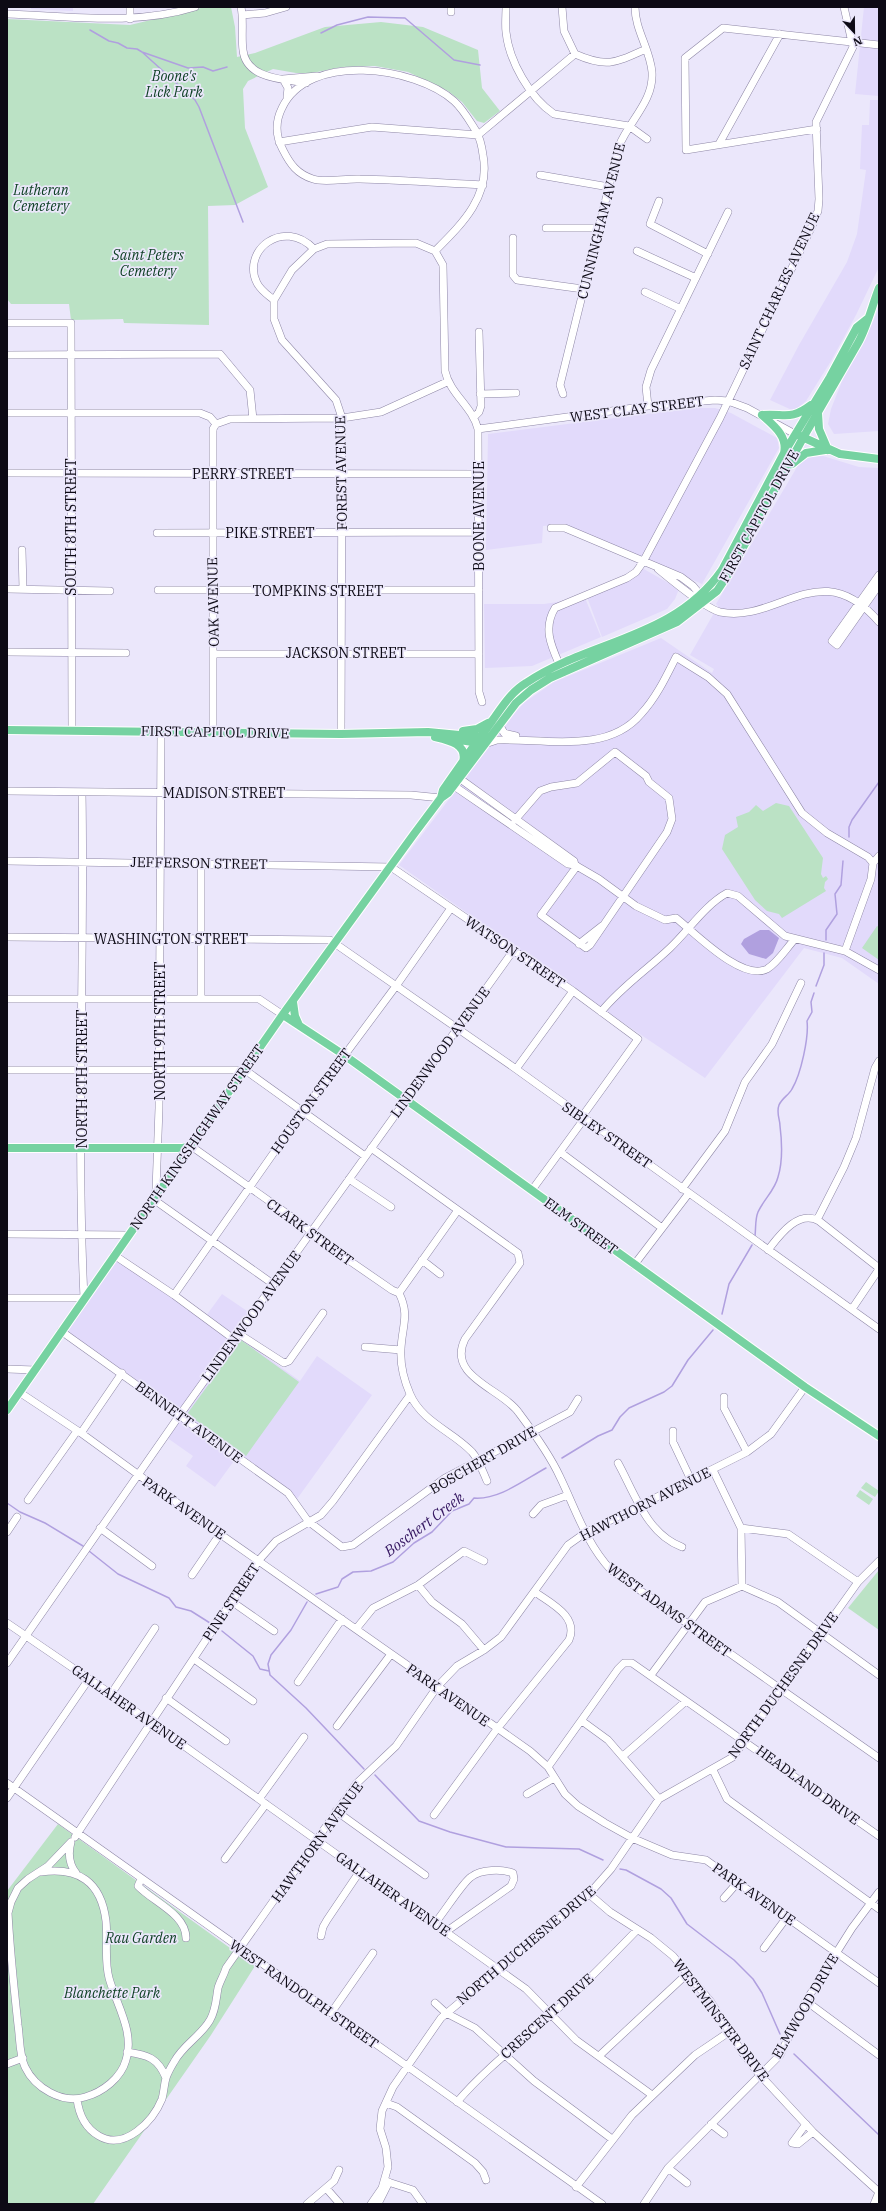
<svg xmlns="http://www.w3.org/2000/svg" width="886" height="2211" font-family="'IBM Plex Serif',serif">
<style>
.built{fill:#e2dafb}
.green{fill:#bbe2c5}
.water{fill:#b0a0df}
.lines{fill:none;stroke-linecap:round;stroke-linejoin:round}
.stream{stroke:#b0a0df;stroke-width:1.5}
.minor-casing{stroke:#8e87a6;stroke-width:8}
.major-casing{stroke:#fff;stroke-width:10}
.minor{stroke:#fff;stroke-width:7}
.major{stroke:#76d2a1;stroke-width:8}
.labels{text-anchor:middle;dominant-baseline:central;stroke-width:3.5;stroke-linejoin:round;paint-order:stroke}
.park-label{font-size:14px;font-style:italic;fill:#0b3e21;stroke:#ebe7fb}
.street-label{font-size:14px;fill:#0d0a15;stroke:#ebe7fb}
.water-label{font-size:15px;font-style:italic;fill:#33155f;stroke:#ebe7fb}
</style>
<rect width="100%" height="100%" fill="#ebe7fb"/>
<!-- built -->
<path class="built" d="M31,7h42v4l-42,-2z
M864,7h15v89l-24,-2z
M870,100h9v167l-23,48 -25,46 -25,40 -12,10 -24,-11 29,-55 48,-83 10,-28 9,-64 -6,-1 2,-44h7z
M879,307v124l-45,3 -6,-10 3,-15 15,-38 26,-47z
M694,408h21l16,5 46,25 2,10 -77,136 -138,-60 -21,2 -1,17 -56,7 2,-116z
M823,456l36,11 20,1v516l-37,-26 -38,-10 -99,130 -83,-56 -223,-157 115,-151 11,-12 29,-20 107,-44 51,35 2,-4 -24,-14 28,-49 -2,-2 87,-147z
M642,568l37,21 -4,10 -8,10 -65,28 -15,-40z
M585,598l16,39 -69,29 -47,2 -1,-64h60z
M117,1260l86,60 19,-26 28,19 -10,25 60,43 17,-25 55,39 -75,104 -9,-10 -49,-35 -24,33 -29,-21 7,-10 -27,-19 17,-22 -116,-83 -1,-3z"/>
<!-- green -->
<path class="green" d="M205,7h26l4,20 2,30 18,-4 70,-26 56,-5 42,5 55,23 4,38 18,23 -16,12 -7,-2 -15,-19 -14,-11 -40,-19 -33,-6 -33,1 -30,6h-16l-23,-4 -25,12 -5,8 2,39 23,59 -33,18 -27,1 1,119 -85,-2 -1,-4 -52,1 -2,-16h-58l-4,-5v-280l123,6z
M776,803l13,3 34,52 -2,16 2,4 3,-2 2,3 -3,3 -1,6 2,3 -44,27 -3,-4 -12,-3 -12,-11 -33,-51 3,-14 13,-8 -2,-10 13,-5 7,-7 7,6z
M877,926l2,1v33l-17,-12z
M241,1340l58,42 -53,74 -59,-42z
M866,1482l13,9 -4,6 -14,-9z
M860,1490l13,9 -4,6 -13,-9z
M879,1570v60l-31,-22z
M58,1824l197,142 -44,69 -118,169h-86v-313z"/>
<!-- water -->
<path class="water" d="M760,930h9l10,8 -6,15 -7,6 -17,-5 -8,-10 3,-5z"/>
<g class="lines">
<!-- stream -->
<path class="stream" d="M90,30l19,11 9,2 9,5 10,1 5,3 46,16 15,-1 10,4 14,-4
M321,33l16,-8 31,-8 37,1 49,42 26,5
M142,52l53,48 4,7 44,115
M849,837v-10l3,-7 27,-38
M826,940v-10l11,-16 -2,-20 6,-9 2,-24
M816,986l8,-21v-12
M755,1236c1,-9 0,-17 3,-24 6,-13 17,-22 20,-35 5,-16 4,-35 2,-51 0,-7 -4,-13 -1,-21 3,-7 10,-10 13,-16 9,-15 17,-52 15,-68l5,-9 -1,-10 3,-9
M722,1314l7,-30 23,-39
M562,1458l36,-22 14,-6 8,-13 9,-9 35,-16 8,-6 16,-26 25,-30
M7,1503l13,9 25,11 38,23
M89,1551l29,23 51,24 7,9 15,4 19,12
M316,1594l22,-7 4,-8 11,-7 18,-1 22,-9 21,-19 18,-11 20,-21 17,-7 5,-6c25,2 50,-18 72,-30
M307,1602l-16,28 -20,25 -3,9 2,11 36,33 58,61
M222,1631l31,25 7,13 9,2
M375,1775l44,46 31,11 56,15 73,2 24,11
M620,1869l6,1 35,19 10,9 16,26 47,36 19,19 9,14 18,41
M794,2054l85,81"/>
<!-- minor casing -->
<g class="minor-casing">
<path id="minor" d="M241,7c3,14 0,29 2,43 3,29 40,29 63,33
M451,7v5
M506,7c0,8 -1,17 0,25 3,29 24,66 48,82l75,12 18,13
M562,7l2,24 11,23c32,14 40,9 71,-5
M7,14c62,2 128,12 188,-7
M242,15l23,-2 21,-6
M130,19v-12
M287,97l1,-9 -5,-9 34,-3
M817,129l-131,21 -1,-92 38,-30 156,17
M478,135l97,-81
M279,142l93,-15 106,8
M719,144l61,-110
M540,175l69,12
M659,201l-9,23 58,30
M546,228h53
M513,238v37l4,5 66,9
M435,251c27,-27 56,-55 48,-96 -1,-8 -3,-17 -7,-24 -7,-11 -13,-22 -22,-30 -39,-35 -146,-49 -172,7 -7,14 -6,29 1,42 7,14 14,24 30,29 12,4 34,-1 47,0 41,1 82,4 123,6
M637,251l59,27
M645,292l36,17
M274,300c-6,-5 -13,-9 -17,-17 -16,-32 26,-66 57,-34
M7,323h64l1,408
M7,355l213,-1 30,36 3,29
M480,394l36,-1
M563,394l-3,-9 59,-239c10,-25 35,-45 33,-74 -2,-23 -17,-42 -17,-65
M648,406l-2,-19 5,-17 77,-158
M7,413h193l10,4 6,7
M474,417l5,-5 2,-6 -2,-74
M216,424l14,-5 112,-1 39,-6 66,-30
M478,429l170,-23 67,-6 13,1 19,7 48,26
M7,473l472,1
M551,528h14l116,49 12,9 10,12
M157,533l321,-1
M22,550l1,39
M658,569c12,10 49,40 62,43 59,12 100,-59 159,10
M879,575l-47,66 5,4 42,-60
M7,589l103,2
M158,590h321
M7,652l119,1
M213,654h266
M563,673c-9,-22 -22,-42 -8,-65l72,-30 9,-6 7,-10 77,-144 92,-192 6,-15 1,-12 -3,-77 37,-75 -9,-40
M499,724l5,9 12,3
M161,732l-2,376 -3,82 -3,9 120,85
M213,732v-303l3,-5
M341,734l1,-316 -6,-18 -54,-60 -8,-21v-19l18,-30 22,-21 13,-5 89,-1 19,8 8,14 2,106c5,23 27,35 33,58l1,263 3,10
M485,744l12,-4c46,-2 110,15 144,-26 15,-16 25,-37 35,-57l32,20 19,17 75,119 25,20 41,24 5,6
M454,786l114,78 7,1 -1,-4 -115,-83
M7,791l404,4 30,3
M515,820l25,-29 11,-4 26,-4 38,-31 31,24 3,6 20,16 3,21 -5,13 -77,113 -4,3 -45,-33 36,-49
M7,861l384,6 182,124 65,48 -57,79
M575,865l24,14 37,27 29,14 11,-2c18,14 66,64 91,51 10,-6 19,-20 27,-29
M7,937l323,3 186,129 363,260
M579,944l23,-18
M845,951l26,-72 2,-16 6,-7
M7,999h252l24,16
M201,999v-135
M601,1012c20,-25 47,-43 69,-64 19,-18 35,-43 57,-55l11,3 47,40 60,15 34,19
M516,1069l57,-78
M7,1070h238l120,86
M191,1146l115,81 12,12 74,51 7,3c11,22 3,33 2,56 -1,15 3,31 9,45 12,28 42,37 62,58 7,8 11,20 15,29
M371,1148l147,105 2,10 -55,76c-19,38 38,50 54,74 15,20 31,42 41,64 16,33 26,66 51,93l268,188
M560,1152l102,76
M349,1179l42,28
M682,1189l43,-58 20,-49 27,-38 29,-61
M532,1190l52,-71
M817,1220l27,-53 12,-29 19,-70 4,-7
M7,1234l120,1
M768,1250c11,-14 30,-41 51,-29l60,47
M114,1255l60,40 61,45
M422,1260l18,14
M634,1265l55,-72
M399,1293l59,-83
M174,1295l129,-184 93,-125 55,-78
M7,1298h77c-8,-169 1,-338 -2,-506
M852,1309l27,-40
M61,1331l227,162 20,28 34,26 11,-2 92,-67 125,-66 8,-13
M239,1334l45,29 5,-2 34,-48
M365,1347l36,3
M7,1369l28,1
M19,1392l62,41 139,101 310,217 18,16 17,27 13,12 27,17 27,15 40,17 34,5 173,123
M724,1397v11l23,44
M673,1431v11l18,38
M81,1433l41,-60
M618,1463c17,31 29,71 64,84
M713,1470l28,58 1,58
M28,1500l49,-69
M533,1514l8,-9 27,-10
M100,1528l52,38
M741,1528l47,6 70,48
M7,1532l10,-15
M192,1575l28,-41
M418,1585l14,17 30,22 22,26
M742,1586l36,16 101,73
M231,1601l43,30
M7,1623l104,71 415,295 50,51 76,55
M356,1629l17,-21 45,-23 46,-34 20,10
M194,1659l59,42
M7,1663l172,-247 334,-465
M651,1675l54,-73 37,-16
M298,1682l44,-63
M111,1694l44,-66
M166,1698l60,43
M582,1721l26,19 51,59
M337,1726l54,-72
M623,1756l63,-55
M548,1767l70,-98 6,-6h8l247,173
M713,1770l14,29 152,110
M7,1783l595,421
M527,1794l27,-16
M7,1798l82,-119
M259,1799l45,-62
M336,1811l89,64
M434,1815l63,-86 72,-89c10,-24 -19,-37 -34,-48
M75,1837l184,-277 17,-19 45,-26 12,-14 77,-106
M225,1859l41,-55
M41,1872c37,-5 60,9 65,49 2,19 -2,38 3,57 7,26 26,54 17,82 -5,18 -23,32 -41,37 -23,7 -50,-9 -60,-30 -6,-13 -5,-29 -7,-42 -4,-37 -8,-75 -10,-112l3,-11 7,-14 10,-9 20,-13 23,-24c-3,11 -2,22 5,31
M141,1879l-3,7c15,16 48,28 48,52
M589,1894l21,18 41,26 22,18 38,46 31,50 18,23 53,57 66,60
M724,1898l14,-16
M435,1923c8,-9 28,-41 36,-46 10,-8 31,-8 42,-4l1,6 -3,7 -64,45
M321,1936l2,-9 4,-7 33,-49
M764,1948l23,-31
M806,2001l73,54
M435,2003l11,10 29,15 59,53 78,58
M331,2013l42,-60
M127,2052c21,3 31,6 39,26
M599,2056l89,-83
M7,2064l16,-6
M77,2099c2,16 8,29 22,37 26,15 54,-15 63,-37 2,-7 2,-14 4,-21 2,-6 5,-11 8,-16 9,-17 27,-26 36,-42 6,-10 6,-21 8,-32 2,-7 6,-13 8,-20l130,-184 40,-38 41,-59 20,-21 27,-16 17,-13 67,-92 17,-12 162,-81 24,-18 34,-47
M457,2102c30,-35 62,-58 96,-89 29,-26 56,-54 84,-83
M386,2103l11,4 78,56 8,9 3,8
M711,2124l13,10
M806,2124l-14,19 6,1 15,-12
M668,2168l19,15
M385,2181l28,9 10,14
M576,2187l56,-72 63,-60 34,-23
M326,2188l14,16
M307,2204l27,-23 5,-11
M371,2204l11,-16 6,-21 -2,-19 -6,-19 2,-18 11,-24 48,-69 148,-124 22,-25 48,-70 74,-42 125,-175 21,-21
M378,2204l11,-22
M644,2204l24,-36 112,-113 26,-54 46,-73 27,-36
M874,2204l5,-12"/>
</g>
<!-- major casing -->
<g class="major-casing">
<path id="major" d="M818,413l1,16 9,21
M762,415c23,-2 28,6 49,-10
M762,415c11,10 26,21 22,38
M800,436l40,18 39,5
M792,464l14,-11 19,-3
M7,730l334,4 87,-2 52,5 2,3
M463,731l14,-2 11,-6
M435,737c13,3 33,7 28,25
M453,739l26,4
M441,798l2,-8c16,-23 32,-46 49,-69 10,-14 19,-29 34,-38 64,-43 148,-44 196,-113l62,-117 46,-76 27,-50 10,-8
M293,1002l2,14 4,9
M283,1015l61,40 461,332 74,49
M7,1148h176l8,-2
M7,1410l279,-400 128,-176 27,-36 7,-5 68,-90 15,-13 19,-12 127,-56 40,-31 12,-18 74,-135 55,-95c9,-16 14,-37 21,-55"/>
</g>
<!-- minor -->
<use href="#minor" class="minor"/>
<!-- major -->
<use href="#major" class="major"/>
</g>
<g class="labels">
<!-- park labels -->
<g class="park-label">
<text x="174" y="76">Boone's<tspan x="174" dy="16">Lick Park</tspan></text>
<text x="41" y="190">Lutheran<tspan x="41" dy="16">Cemetery</tspan></text>
<text x="148" y="255">Saint Peters<tspan x="148" dy="16">Cemetery</tspan></text>
<text x="141" y="1938">Rau Garden</text>
<text x="112" y="1993">Blanchette Park</text>
</g>
<!-- street labels -->
<g class="street-label">
<text transform="translate(601 221) rotate(-76)">CUNNINGHAM AVENUE</text>
<text transform="translate(779 291) rotate(-65)">SAINT CHARLES AVENUE</text>
<text transform="translate(637 409) rotate(-7)">WEST CLAY STREET</text>
<text transform="translate(341 473) rotate(-91)">FOREST AVENUE</text>
<text x="243" y="474">PERRY STREET</text>
<text transform="translate(479 516) rotate(-90)">BOONE AVENUE</text>
<text transform="translate(759 516) rotate(-61)">FIRST CAPITOL DRIVE</text>
<text transform="translate(71 527) rotate(-90)">SOUTH 8TH STREET</text>
<text x="270" y="533">PIKE STREET</text>
<text x="318" y="591">TOMPKINS STREET</text>
<text transform="translate(213 602) rotate(-91)">OAK AVENUE</text>
<text x="346" y="653">JACKSON STREET</text>
<text transform="translate(215 732) rotate(1)">FIRST CAPITOL DRIVE</text>
<text x="224" y="793">MADISON STREET</text>
<text transform="translate(199 863) rotate(1)">JEFFERSON STREET</text>
<text x="171" y="939">WASHINGTON STREET</text>
<text transform="translate(515 952) rotate(34)">WATSON STREET</text>
<text transform="translate(160 1031) rotate(-90)">NORTH 9TH STREET</text>
<text transform="translate(440 1052) rotate(-54)">LINDENWOOD AVENUE</text>
<text transform="translate(82 1079) rotate(-90)">NORTH 8TH STREET</text>
<text transform="translate(311 1101) rotate(-54)">HOUSTON STREET</text>
<text transform="translate(607 1135) rotate(35)">SIBLEY STREET</text>
<text transform="translate(197 1137) rotate(-55)">NORTH KINGSHIGHWAY STREET</text>
<text transform="translate(581 1226) rotate(36)">ELM STREET</text>
<text transform="translate(310 1232) rotate(36)">CLARK STREET</text>
<text transform="translate(251 1316) rotate(-54)">LINDENWOOD AVENUE</text>
<text transform="translate(189 1422) rotate(36)">BENNETT AVENUE</text>
<text transform="translate(483 1460) rotate(-30)">BOSCHERT DRIVE</text>
<text transform="translate(645 1504) rotate(-27)">HAWTHORN AVENUE</text>
<text transform="translate(184 1508) rotate(35)">PARK AVENUE</text>
<text transform="translate(231 1602) rotate(-56)">PINE STREET</text>
<text transform="translate(669 1610) rotate(36)">WEST ADAMS STREET</text>
<text transform="translate(783 1685) rotate(-54)">NORTH DUCHESNE DRIVE</text>
<text transform="translate(448 1695) rotate(35)">PARK AVENUE</text>
<text transform="translate(129 1707) rotate(35)">GALLAHER AVENUE</text>
<text transform="translate(808 1785) rotate(36)">HEADLAND DRIVE</text>
<text transform="translate(317 1842) rotate(-54)">HAWTHORN AVENUE</text>
<text transform="translate(393 1894) rotate(35)">GALLAHER AVENUE</text>
<text transform="translate(754 1894) rotate(35)">PARK AVENUE</text>
<text transform="translate(526 1945) rotate(-40)">NORTH DUCHESNE DRIVE</text>
<text transform="translate(304 1994) rotate(35)">WEST RANDOLPH STREET</text>
<text transform="translate(805 2006) rotate(-60)">ELMWOOD DRIVE</text>
<text transform="translate(547 2016) rotate(-42)">CRESCENT DRIVE</text>
<text transform="translate(721 2020) rotate(53)">WESTMINSTER DRIVE</text>
</g>
<!-- water labels -->
<g class="water-label">
<text transform="translate(424 1524) rotate(-37)">Boschert Creek</text>
</g>
</g>
<!-- border -->
<rect width="886" height="2211" fill="none" stroke="#0d0a15" stroke-width="16"/>
<!-- north arrow -->
<g transform="translate(854 32) rotate(158)" stroke="#ebe7fb" stroke-width="3" paint-order="stroke">
<path d="M0-3L7 15L0 10L-7 15Z" fill="#0d0a15"/>
<text y="-6" font-size="11" font-weight="bold" text-anchor="middle" fill="#0d0a15">N</text>
</g>
</svg>
